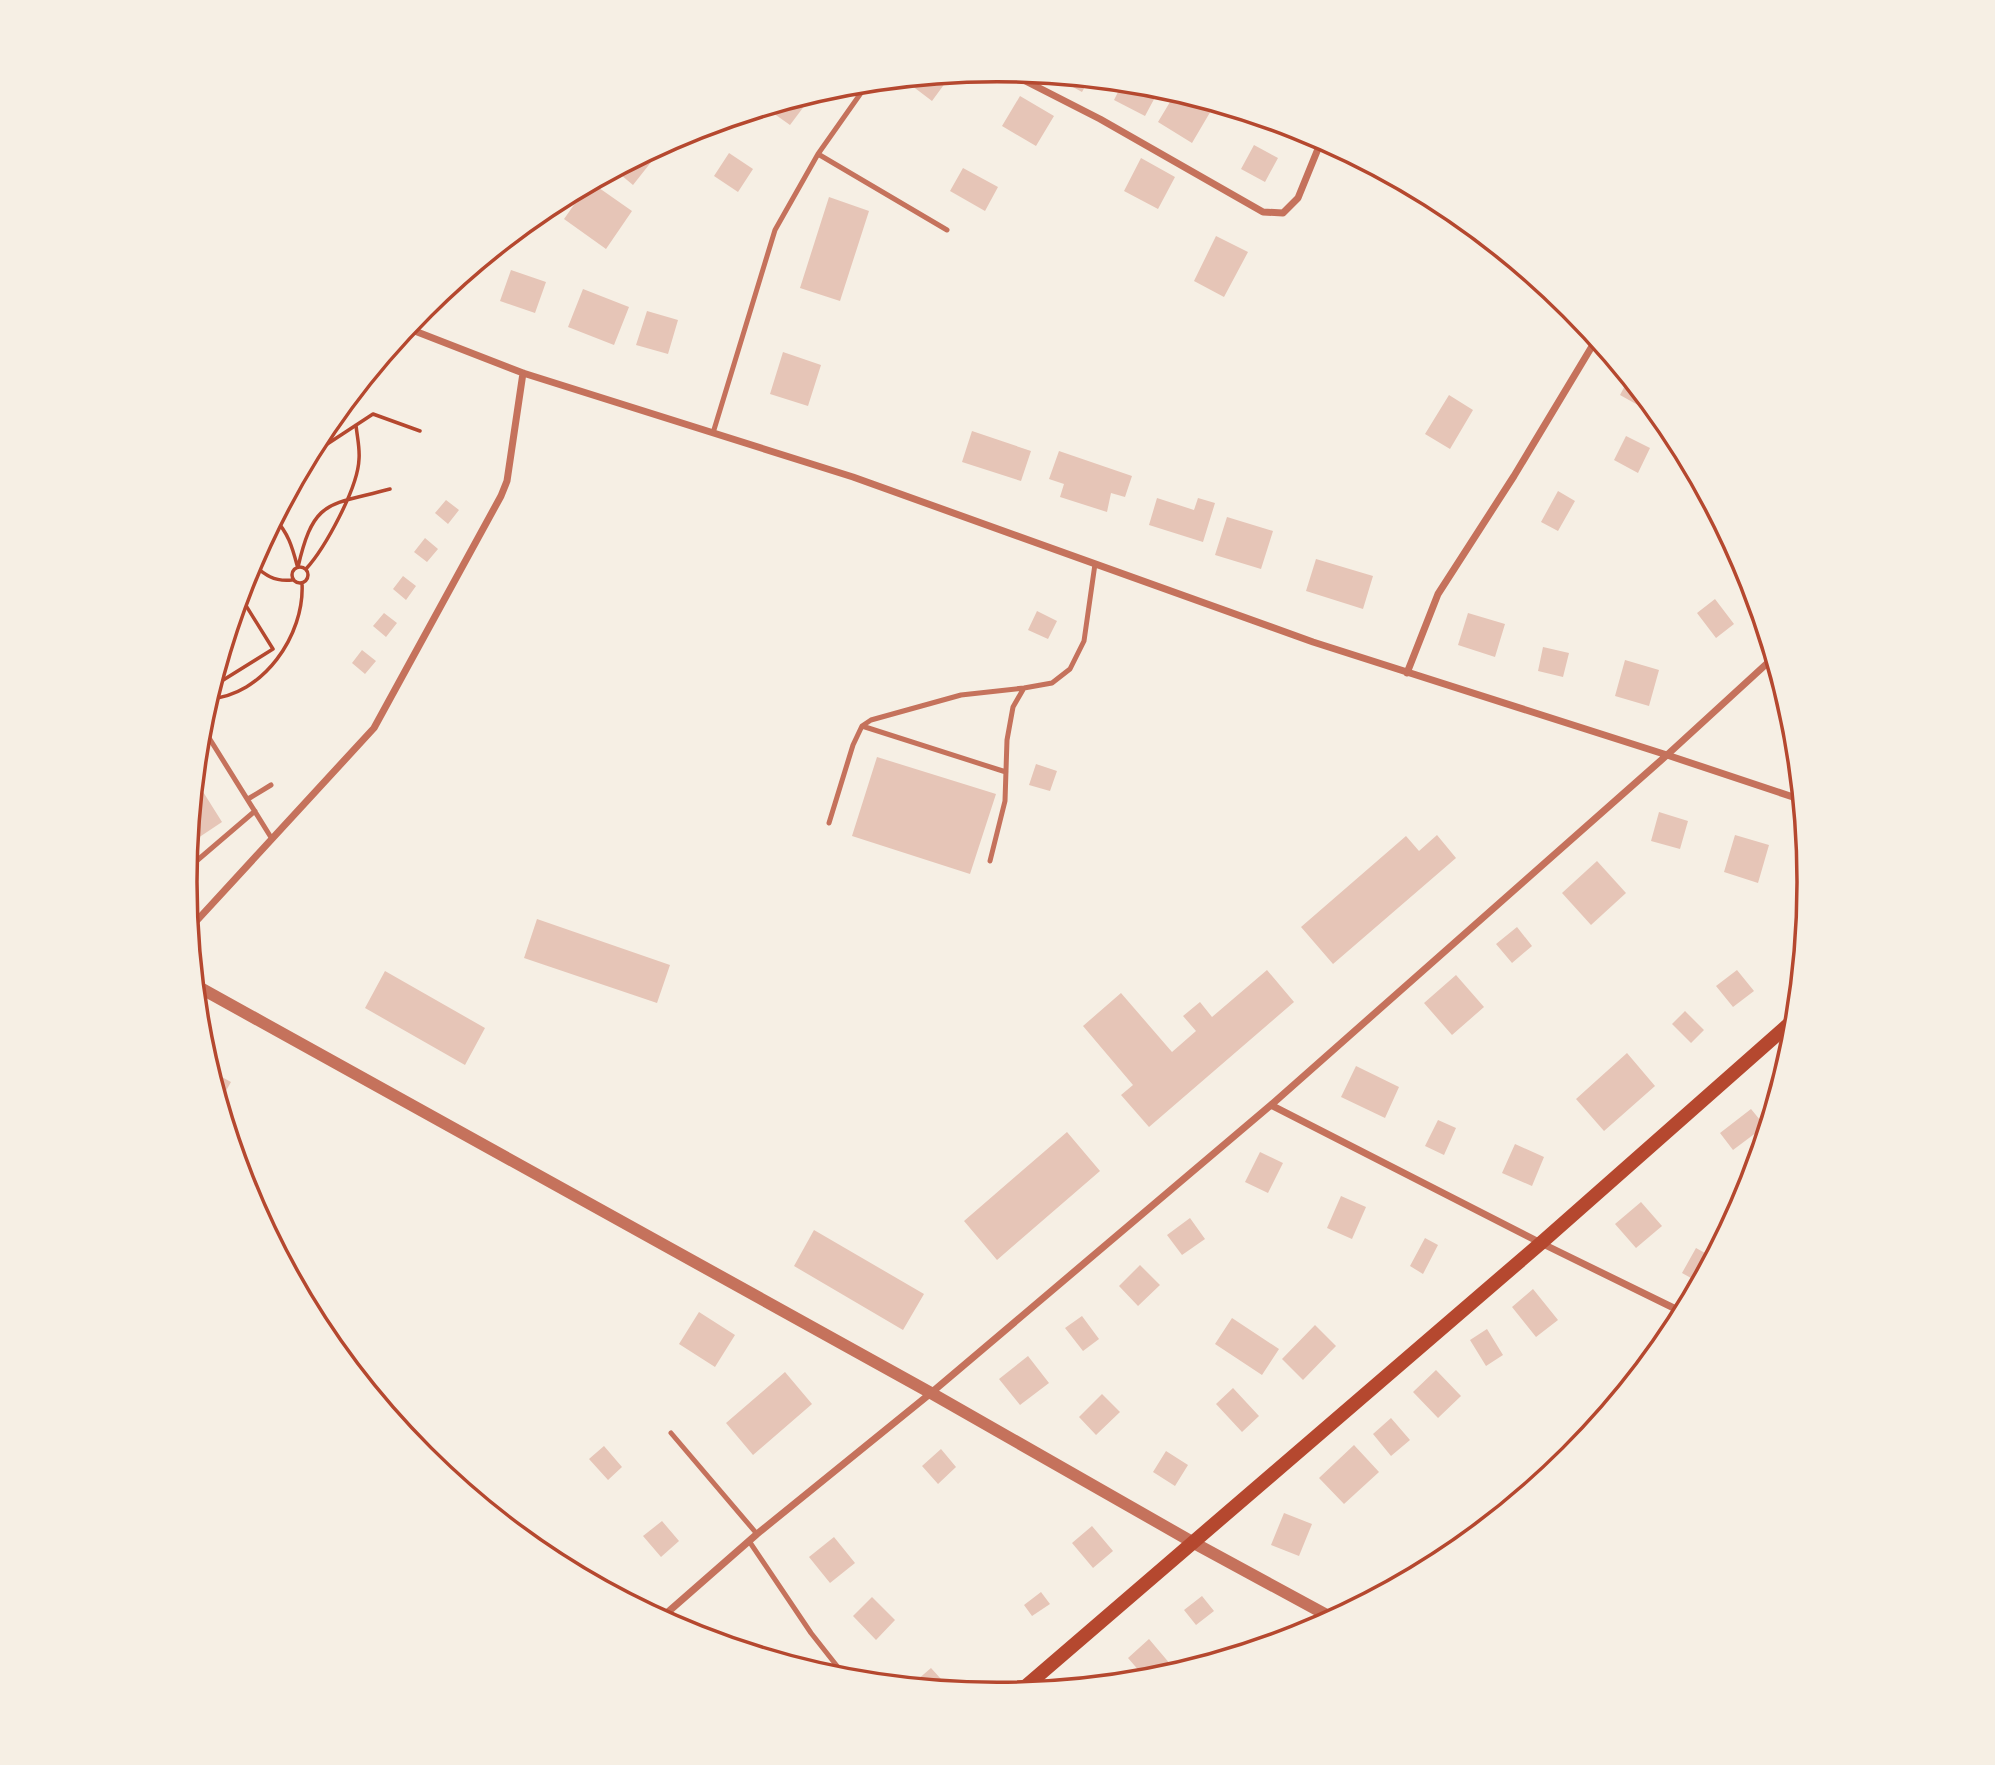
<svg xmlns="http://www.w3.org/2000/svg" width="1995" height="1765" font-family="Bitter,serif">
<style>
.building{fill:#e6c5b7}
.lines{fill:none;stroke-linecap:round;stroke-linejoin:round}
.path{stroke:#b5482f;stroke-width:3.5}
.service{stroke:#c5725c;stroke-width:5}
.minor{stroke:#c5725c;stroke-width:7}
.tertiary{stroke:#c5725c;stroke-width:12}
.secondary{stroke:#b5482f;stroke-width:14}
.rim{fill:none;stroke:#b5482f;stroke-width:3.5}
</style>
<rect width="100%" height="100%" fill="#f6efe4"/>
<!-- building -->
<path class="building" d="M951,75l-19,26 -29,-22z
M1051,75l38,4 -7,13z
M1123,82l32,4 5,2 -15,28 -31,-16z
M1176,92l15,4 21,13 -20,34 -34,-21z
M808,95l3,2 -21,28 -24,-17z
M1020,96l34,20 -18,30 -34,-20z
M667,142l-34,43 -18,-15z
M1254,145l24,13 -13,24 -24,-13z
M729,153l24,16 -15,23 -24,-16z
M1141,158l34,19 -17,32 -34,-18z
M963,168l35,19 -13,24 -35,-20z
M592,183l40,28 -26,38 -42,-30 24,-34z
M829,197l40,14 -29,90 -40,-13z
M1216,236l32,16 -24,45 -30,-16z
M511,270l35,12 -11,31 -35,-12z
M583,289l46,18 -15,38 -46,-18z
M647,311l31,9 -10,34 -32,-9z
M783,352l38,13 -13,41 -38,-12z
M1629,378l20,23 -4,8 -25,-14z
M1449,395l24,15 -23,39 -25,-15z
M972,431l59,20 -10,30 -59,-19z
M1626,436l24,12 -12,25 -24,-13z
M1059,451l73,25 -7,21 -14,-4 -4,19 -47,-15 4,-13 -15,-5z
M1558,491l17,10 -17,30 -17,-9z
M1157,498l37,12 4,-12 17,5 -12,39 -54,-17z
M446,500l13,10 -11,14 -13,-11z
M1227,517l46,14 -12,38 -46,-14z
M425,538l13,11 -11,13 -13,-10z
M1316,559l57,17 -10,33 -57,-18z
M403,576l13,10 -10,14 -13,-11z
M1715,599l19,25 -18,14 -19,-25z
M1037,611l20,10 -9,18 -20,-9z
M384,613l13,10 -11,14 -13,-11z
M1468,613l37,11 -10,33 -37,-12z
M1543,647l26,6 -6,24 -25,-6z
M362,650l14,11 -11,13 -13,-11z
M1625,660l34,10 -10,36 -34,-10z
M877,757l119,37 -26,80 -118,-38z
M1036,764l21,7 -7,20 -21,-6z
M195,779l27,43 -33,22 5,-49z
M1659,812l29,9 -8,28 -29,-8z
M1437,835l19,23 -123,106 -32,-37 105,-91 13,15z
M1735,835l34,10 -11,38 -34,-11z
M1597,861l29,32 -35,32 -29,-32z
M537,919l133,46 -13,38 -133,-45z
M1517,927l15,19 -20,17 -16,-19z
M1267,970l27,32 -145,125 -28,-32 12,-10 -50,-59 38,-33 51,59 24,-21 -13,-15 17,-14 12,15z
M1737,970l17,21 -21,16 -17,-21z
M385,971l100,57 -20,37 -100,-57z
M1456,975l28,32 -32,28 -28,-32z
M1685,1011l19,19 -13,13 -19,-19z
M1627,1053l28,33 -51,45 -28,-32z
M1356,1066l43,21 -14,31 -44,-21z
M209,1070l22,12 -12,21 -9,-32z
M1784,1076l-2,5 -4,14 -7,-10z
M1751,1109l14,17 -32,24 -13,-17z
M1438,1120l18,8 -12,27 -19,-9z
M1067,1132l33,39 -103,89 -33,-39z
M1515,1144l29,13 -12,29 -30,-13z
M1260,1152l23,11 -15,30 -23,-11z
M1341,1196l25,11 -14,32 -25,-11z
M1641,1202l21,24 -26,22 -21,-24z
M1190,1218l15,21 -23,16 -15,-20z
M814,1230l110,64 -21,36 -109,-64z
M1425,1238l13,7 -15,29 -13,-8z
M1696,1248l18,10 -14,25 -18,-10z
M1140,1265l20,20 -22,21 -19,-20z
M1533,1289l25,31 -22,17 -24,-30z
M699,1312l36,23 -20,32 -36,-23z
M1082,1316l17,23 -16,12 -18,-23z
M1232,1318l47,31 -17,26 -47,-31z
M1315,1325l21,21 -33,34 -21,-21z
M1487,1329l16,26 -17,11 -16,-26z
M1028,1356l21,27 -29,22 -21,-26z
M1436,1370l25,26 -23,22 -25,-26z
M785,1372l27,32 -59,51 -27,-32z
M1233,1388l26,28 -17,16 -26,-28z
M1102,1394l18,18 -24,23 -17,-18z
M1391,1418l19,22 -19,16 -18,-22z
M1354,1445l25,27 -35,32 -25,-26z
M604,1446l18,21 -14,13 -19,-21z
M941,1449l15,18 -18,17 -16,-18z
M1166,1451l22,14 -13,21 -22,-14z
M1284,1513l28,11 -13,32 -28,-11z
M662,1521l17,20 -18,16 -18,-21z
M1092,1526l21,25 -20,17 -21,-25z
M834,1537l21,26 -25,20 -21,-26z
M595,1574l15,18h-1l-21,-12z
M1041,1592l9,12 -18,12 -8,-11z
M1202,1596l12,15 -18,14 -12,-15z
M872,1597l23,23 -19,20 -23,-24z
M1268,1633l17,7 -23,7z
M1149,1639l22,26 -16,15h-8l-19,-22z
M931,1668l20,22 -41,-4z"/>
<g class="lines">
<!-- path -->
<path class="path" d="M309,456l64,-42 47,17
M275,519c13,14 17,27 22,46
M251,563c14,12 23,19 41,17
M292 575a8 8 0 1 1 16 0a8 8 0 1 1-16 0Z
M298,567c16,-69 30,-61 92,-78
M306,569c19,-21 52,-81 53,-110 1,-11 -2,-23 -3,-34
M212,687l61,-38 -33,-53
M208,699c55,-3 97,-64 94,-116"/>
<!-- service -->
<path class="service" d="M818,154l129,76
M713,433l62,-203 43,-76 50,-71
M201,725l71,114
M862,726l144,46
M248,799l23,-14
M829,823l24,-78 9,-19 9,-6 90,-25 63,-7 28,-5 18,-14 14,-28 11,-77
M990,861l15,-60 2,-61 6,-33 11,-19
M186,870l69,-59
M671,1433l86,101
M749,1541l62,92 37,47"/>
<!-- minor -->
<path class="minor" d="M1006,71l94,48 163,93 20,1 15,-15 24,-59
M407,328l116,45 330,104 460,165 354,113 135,45
M1407,673l31,-79 76,-118 83,-138
M190,928l184,-200 127,-232 6,-15 16,-108
M1271,1105l270,138 143,70
M660,1619l97,-85 174,-141 340,-288 396,-350 107,-98"/>
<!-- tertiary -->
<path class="tertiary" d="M195,985l736,408 263,150 140,76"/>
<!-- secondary -->
<path class="secondary" d="M1018,1693l523,-450 256,-226"/>
</g>
<!-- crop -->
<path d="M0 0H1995V1765H0ZM197 882a800 800 0 1 1 1600 0a800 800 0 1 1-1600 0Z" fill="#f6efe4" fill-rule="evenodd"/>
<path class="rim" d="M197 882a800 800 0 1 1 1600 0a800 800 0 1 1-1600 0Z"/>
</svg>
